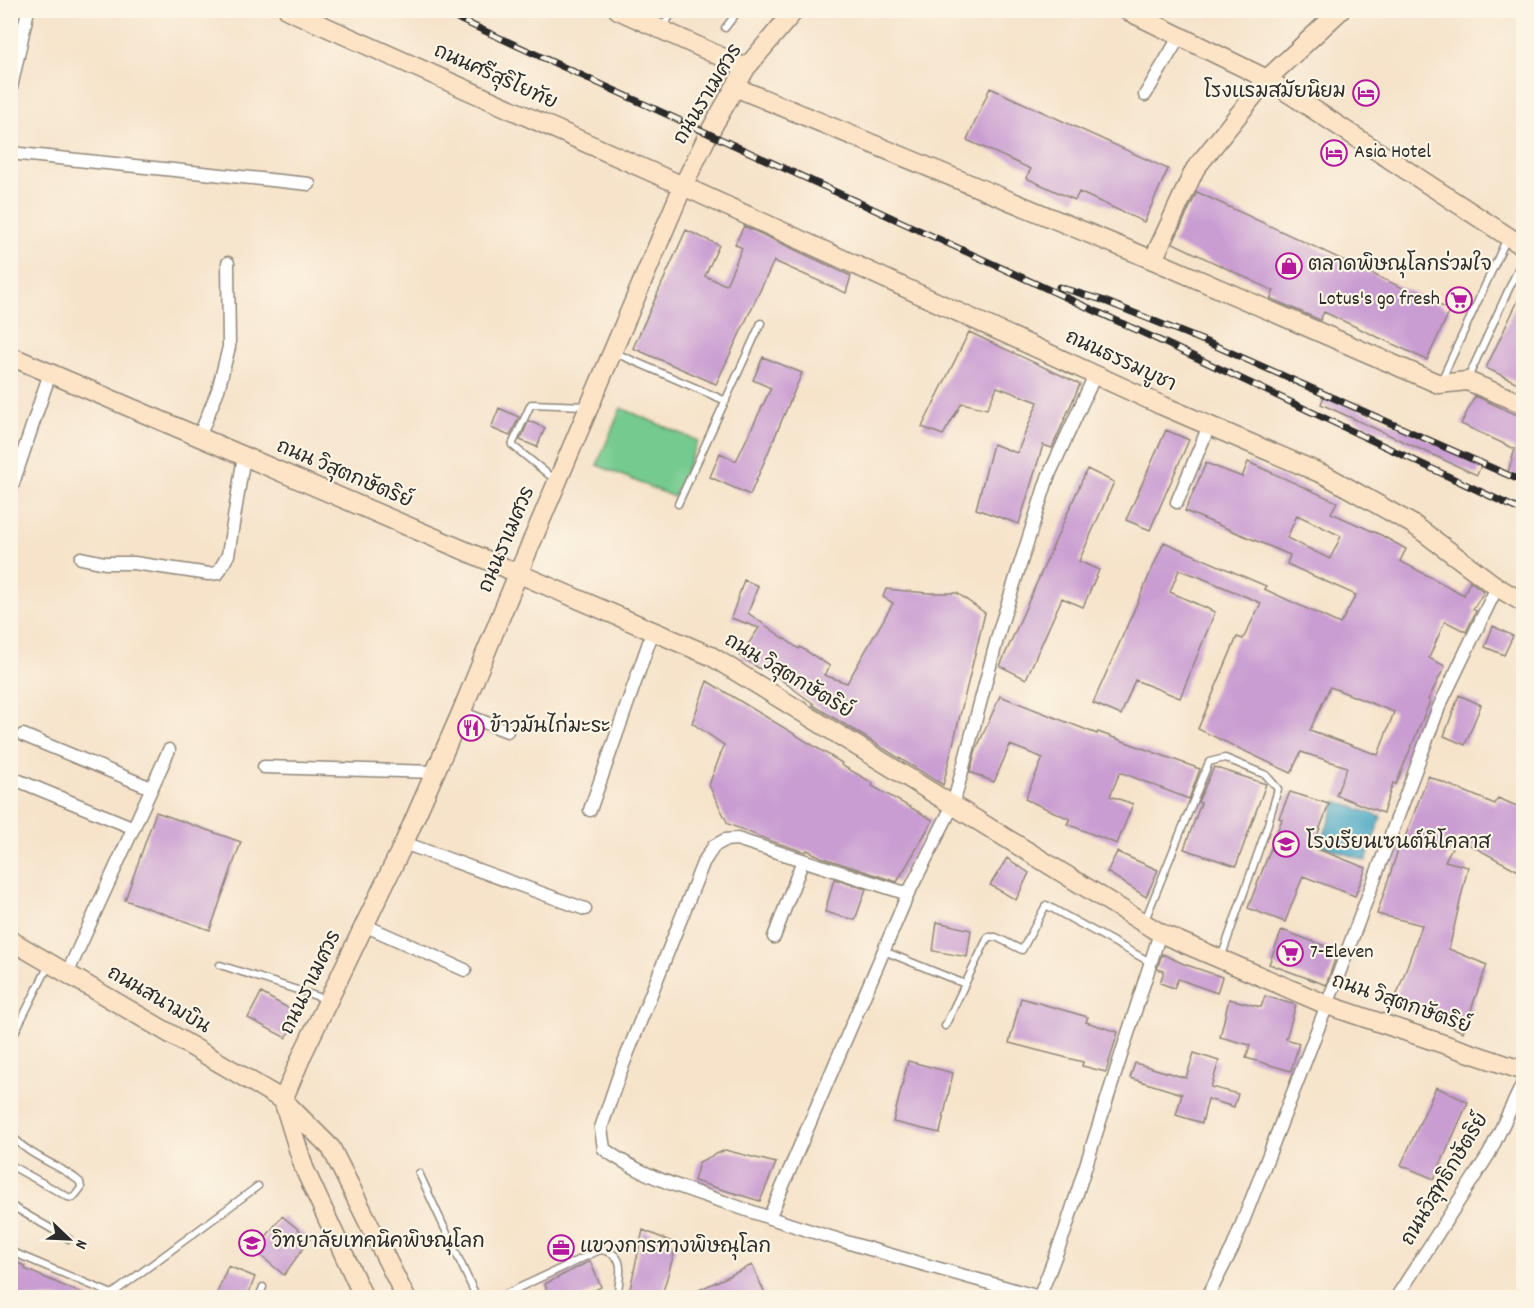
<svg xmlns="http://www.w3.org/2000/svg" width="1534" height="1308" font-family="Dekko,'Playpen Sans Thai',sans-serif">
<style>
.green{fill:#74ca8f;stroke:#507a5d;stroke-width:1.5}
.water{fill:#44a6c4;stroke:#386878;stroke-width:1.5}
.building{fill:#c99dd2;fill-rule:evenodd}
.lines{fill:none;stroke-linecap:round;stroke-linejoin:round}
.lane-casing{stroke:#90877a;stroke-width:9}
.street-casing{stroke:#90877a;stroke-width:15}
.secondary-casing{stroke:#90877a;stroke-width:21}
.lane{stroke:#fff;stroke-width:6}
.street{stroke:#fff;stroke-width:12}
.secondary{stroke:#fee4c6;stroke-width:18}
.rail-casing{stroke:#2b2b2b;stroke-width:7}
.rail{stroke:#fcf5e5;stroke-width:4.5;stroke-dasharray:14;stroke-linecap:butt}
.labels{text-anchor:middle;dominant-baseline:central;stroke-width:4.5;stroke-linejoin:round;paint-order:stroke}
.street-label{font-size:20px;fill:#2b2b2b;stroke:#fcf5e5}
.poi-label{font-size:20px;fill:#2b2b2b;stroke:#fcf5e5;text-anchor:start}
</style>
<rect width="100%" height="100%" fill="#fcf5e5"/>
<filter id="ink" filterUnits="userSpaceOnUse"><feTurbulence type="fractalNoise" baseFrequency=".0167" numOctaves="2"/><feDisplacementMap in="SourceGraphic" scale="12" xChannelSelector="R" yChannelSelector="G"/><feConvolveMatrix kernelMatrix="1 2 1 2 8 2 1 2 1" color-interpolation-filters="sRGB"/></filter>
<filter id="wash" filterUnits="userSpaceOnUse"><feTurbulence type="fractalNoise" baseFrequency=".008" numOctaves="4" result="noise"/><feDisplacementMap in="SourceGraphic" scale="24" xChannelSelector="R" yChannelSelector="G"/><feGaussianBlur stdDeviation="1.35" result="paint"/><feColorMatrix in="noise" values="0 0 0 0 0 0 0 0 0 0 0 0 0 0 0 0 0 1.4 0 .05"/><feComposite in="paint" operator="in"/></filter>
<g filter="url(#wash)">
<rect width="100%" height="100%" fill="#f6e3ca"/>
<!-- green -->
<path class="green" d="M621,408l77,33 -24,56 -77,-32z"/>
<!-- water -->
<path class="water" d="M1337,801l44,16 -15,44 -46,-16z"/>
<g id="blocks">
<!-- building -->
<path class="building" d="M990,88l178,81 -24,53 -65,-30 -4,8 -49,-22 5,-9 -64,-29z
M1197,192l253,118 -23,50 -103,-48 -4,8 -48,-21h-2l4,-8 -101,-48z
M744,226l107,50 -5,17 -72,-32 -58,123 -83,-36 53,-118 33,15 -14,31 21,9 16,-37 -7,-4z
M1524,288v98l-38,-18z
M969,332l111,52 -28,64 -9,-3 -24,79 -43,-15 17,-65 24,9 21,-51 -41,-15 -10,22 -25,-6 -19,32 -21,-8z
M763,357l39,16 -52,122 -40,-18 10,-24 16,8 35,-73 -18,-8z
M1325,394l157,69 -5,12 -156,-71z
M1475,396l49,22v61l-16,-7 7,-23 -54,-25z
M499,408l20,9 -9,19 -19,-8z
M529,421l16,7 -8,19 -17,-7z
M1166,430l23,10 -39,90 -24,-10z
M1248,462l89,40 -6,11 50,22 25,14 -6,12 64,34 6,-14 14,11 -11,17 3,2 -10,21 -21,-11 -16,37 16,8 -17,34 2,1 -34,83 -3,-1 -10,30 -47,-18 11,-28 -46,-15 -10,21 -93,-44 39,-92 6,2 18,-36 -64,-27 -18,-6 -9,22 45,20 -35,86 -45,-18 -14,35 -28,-12 71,-161 102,44 -2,3 76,35 16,-29 -69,-31 3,-9 -105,-44 21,-48 36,14zM1297,515l44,21 -11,23 -43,-21zM1330,687l64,25 -16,43 -68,-25z
M1087,469l27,13 -35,79 20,9 -16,37 -21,-9 -36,81 -26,-13z
M744,580l14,6 -10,27 51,36 1,-2 30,19 -6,9 23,8 46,-80 -10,-6 3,-8 41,4h30l28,20 -42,172 -130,-80 1,-1 -52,-38 -2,3 -20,-13 19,-28 -28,-10z
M1493,626l20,10 -9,19 -19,-8z
M707,681l135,82 -1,2 32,18 -1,3 61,34 -36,62 -76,-25 -14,-7 -2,2 -34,-11 -43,-17 -19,-39 15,-40 -32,-22z
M1459,695l22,10 -16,40 -21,-9z
M1000,696l97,38 1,-2 102,37 -11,30 -69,-27 -10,24 23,8 -16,40 -50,-20 3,-5 -45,-20 18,-41 -33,-13 -16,37 -24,-10 6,-22z
M1214,767l52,17 -30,82 -52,-17 17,-46 -3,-1z
M1428,776l67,28 3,-6 26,11v65l-67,-36 -12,23 23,6 -19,82 38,16 -24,67 -45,-20v2l-25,-9 29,-80 -45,-11 22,-67 2,1z
M1290,792l39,12 -16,43 53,21 -11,28 -52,-20 -18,46 -37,-14 34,-89 -3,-1z
M156,812l85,30 -31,88 -85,-30z
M1117,852l41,18 -12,27 -39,-25z
M1007,858l22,15 -13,27 -26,-15z
M834,879l32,10 -11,31 -30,-8z
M937,922l34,8 -4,27 -34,-6z
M1282,930l56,21 -12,34 -57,-21z
M1162,954l22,10 38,13 -5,16 -39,-14 -4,9 -14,-5 4,-12 -7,-2z
M261,993l38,21 -13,24 -38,-20z
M1265,996l31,9 -10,34 13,4 -8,28 -45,-13 4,-13 -30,-8 9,-38 32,8z
M1021,998l67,19 -2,5 32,10 -12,40 -24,-6 1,-4 -74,-19z
M1194,1053l25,8 -8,26 27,7 -4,13 -26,-8 -6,24 -26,-8 6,-21 -52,-16 5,-15 51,15z
M908,1061l45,12 -13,60 -47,-11z
M1436,1087l32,15 -34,77 -33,-14z
M725,1150l51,13 -16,38 -66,-20 5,-19z
M282,1216l28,23 -26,36 -29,-24z
M643,1230l34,14 -16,54h-33z
M10,1260l15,6v3l67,29h-82z
M590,1261l11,26 -21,11h-31l-4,-14z
M752,1265l15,33h-85z
M228,1266l27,11 -8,21h-32z"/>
</g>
</g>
<g filter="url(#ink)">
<use href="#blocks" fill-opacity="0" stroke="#90877a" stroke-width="1.5"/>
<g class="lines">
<!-- lane casing -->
<g class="lane-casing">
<path id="lane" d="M662,27l13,-17
M725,28l14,-18
M613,352l113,49
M1468,378l56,-122
M1441,381l66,-143
M554,479l-42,-34 19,-41 55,2
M678,504l83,-181
M1145,920l64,-158 16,-4 41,17 12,14 -11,38 -46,131
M884,951l81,33 -20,42
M220,965l105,34
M965,984l23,-47h8l26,13 24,-45 104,57
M10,1042l39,-77
M10,1132c16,25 49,31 70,50l1,6 -8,10 -5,-1 -58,-32
M419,1173l58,125
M10,1205l59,34
M10,1251l102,43
M259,1297l4,-10
M110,1298l2,-4 146,-108
M497,1298l103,-48c29,3 19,27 17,48"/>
</g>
<!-- street casing -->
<g class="street-casing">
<path id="street" d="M10,92l18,-82
M1145,95l35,-59
M10,153l299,31
M199,437l19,-47 11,-43 -1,-84
M10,492l40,-119
M1177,502l32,-76
M81,558l24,5h29l75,11 9,-1 10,-18 16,-99
M461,713l46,18
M23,735l128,53
M264,767l171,5
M12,778l122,50
M590,810l63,-179
M404,843l181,66
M908,894l-171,-55 -12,1 -11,6 -11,17 -84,212 -18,53 3,21c35,26 79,39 120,53 103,37 210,65 315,95
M364,925l101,45
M774,937l29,-77
M67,974l102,-224
M769,1218l139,-324 45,-89 47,-177 48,-151 47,-102
M1039,1298l26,-67 95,-298
M1207,1298l26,-51 94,-242 112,-298 58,-120
M1396,1298l93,-144 35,-73"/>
</g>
<!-- secondary casing -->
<g class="secondary-casing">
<path id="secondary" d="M288,10l395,176 478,219 166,71 87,49 83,62 27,16
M618,10l128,58
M1126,10l141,69 257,168
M735,87l418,173 286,124 28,-3 57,23
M1153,260l42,-91 72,-90 74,-69
M10,356l701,300 449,277 167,72 197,66
M10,940l273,160 48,48 75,150
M364,1298l-60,-130 -21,-68 20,-47 101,-210 57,-130 57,-139 165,-388 26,-53 37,-65 49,-58"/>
</g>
<!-- lane -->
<use href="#lane" class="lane"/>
<!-- street -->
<use href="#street" class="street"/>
<!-- secondary -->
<use href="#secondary" class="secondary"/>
<!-- rail casing -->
<g class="rail-casing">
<path id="rail" d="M439,10l724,332 361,170
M1059,287l43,13 107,43 315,139"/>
</g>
<!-- rail -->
<use href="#rail" class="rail"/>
</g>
</g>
<!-- icons -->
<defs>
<g id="hotel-ring" transform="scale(1.35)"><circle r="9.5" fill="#fcf5e5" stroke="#b5179e" stroke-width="1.5"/><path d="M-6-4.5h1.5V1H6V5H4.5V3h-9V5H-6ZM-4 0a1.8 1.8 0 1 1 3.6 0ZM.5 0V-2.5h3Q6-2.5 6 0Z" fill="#b5179e"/></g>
<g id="shop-ring" transform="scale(1.35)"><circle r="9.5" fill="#fcf5e5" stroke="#b5179e" stroke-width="1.5"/><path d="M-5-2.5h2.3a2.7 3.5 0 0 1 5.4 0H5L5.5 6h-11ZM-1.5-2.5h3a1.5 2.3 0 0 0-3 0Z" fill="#b5179e"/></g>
<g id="supermarket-ring" transform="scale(1.35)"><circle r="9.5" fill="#fcf5e5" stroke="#b5179e" stroke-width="1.5"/><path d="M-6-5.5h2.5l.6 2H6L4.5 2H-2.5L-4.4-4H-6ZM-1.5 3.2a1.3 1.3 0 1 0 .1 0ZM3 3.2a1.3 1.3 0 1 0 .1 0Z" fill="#b5179e"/></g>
<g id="restaurant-ring" transform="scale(1.35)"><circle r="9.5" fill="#fcf5e5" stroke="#b5179e" stroke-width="1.5"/><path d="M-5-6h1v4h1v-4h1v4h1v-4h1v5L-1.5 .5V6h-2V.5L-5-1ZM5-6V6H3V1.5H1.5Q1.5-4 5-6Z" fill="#b5179e"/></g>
<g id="school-ring" transform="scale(1.35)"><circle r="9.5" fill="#fcf5e5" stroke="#b5179e" stroke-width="1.5"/><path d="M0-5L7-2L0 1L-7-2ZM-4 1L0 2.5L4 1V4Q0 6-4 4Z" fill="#b5179e"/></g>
<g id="office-ring" transform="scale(1.35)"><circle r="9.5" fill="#fcf5e5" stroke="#b5179e" stroke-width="1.5"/><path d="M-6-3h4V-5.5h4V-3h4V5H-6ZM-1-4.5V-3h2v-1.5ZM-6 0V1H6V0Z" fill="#b5179e"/></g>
</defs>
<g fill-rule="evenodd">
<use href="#hotel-ring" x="1366" y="93"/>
<use href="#hotel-ring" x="1334" y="153"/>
<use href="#shop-ring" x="1289" y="266"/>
<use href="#supermarket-ring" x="1459" y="300"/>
<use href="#restaurant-ring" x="471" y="728"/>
<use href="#school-ring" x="1286" y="844"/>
<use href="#supermarket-ring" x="1290" y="953"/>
<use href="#school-ring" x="252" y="1243"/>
<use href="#office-ring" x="561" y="1248"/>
</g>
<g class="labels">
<!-- street labels -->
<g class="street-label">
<text transform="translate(495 78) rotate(24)">ถนนศรีสุริโยทัย</text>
<text transform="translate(709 95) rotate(-59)">ถนนราเมศวร</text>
<text transform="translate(1120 362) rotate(25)">ถนนธรรมบูชา</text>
<text transform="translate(344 475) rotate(23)">ถนน วิสุตกษัตริย์</text>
<text transform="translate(508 540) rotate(-67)">ถนนราเมศวร</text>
<text transform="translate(788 677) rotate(31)">ถนน วิสุตกษัตริย์</text>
<text transform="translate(312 983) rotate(-64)">ถนนราเมศวร</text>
<text transform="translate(158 1001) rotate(30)">ถนนสนามบิน</text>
<text transform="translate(1401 1005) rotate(19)">ถนน วิสุตกษัตริย์</text>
<text transform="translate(1446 1180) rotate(-59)">ถนนวิสุทธิกษัตริย์</text>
</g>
<!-- poi labels -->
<g class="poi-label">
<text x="1346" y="93" text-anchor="end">โรงแรมสมัยนิยม</text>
<text x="1354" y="153">Asia Hotel</text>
<text x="1308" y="266">ตลาดพิษณุโลกร่วมใจ</text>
<text x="1440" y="300" text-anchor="end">Lotus's go fresh</text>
<text x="490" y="728">ข้าวมันไก่มะระ</text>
<text x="1306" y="844">โรงเรียนเซนต์นิโคลาส</text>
<text x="1310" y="953">7-Eleven</text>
<text x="272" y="1243">วิทยาลัยเทคนิคพิษณุโลก</text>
<text x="580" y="1248">แขวงการทางพิษณุโลก</text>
</g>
</g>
<!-- margin -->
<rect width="1534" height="1308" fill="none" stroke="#fcf5e5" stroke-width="36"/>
<!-- north arrow -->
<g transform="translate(69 1239) rotate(113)" stroke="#fcf5e5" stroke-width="4.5" paint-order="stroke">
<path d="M0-4.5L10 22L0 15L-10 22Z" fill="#2b2b2b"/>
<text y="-9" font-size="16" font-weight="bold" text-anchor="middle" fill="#2b2b2b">N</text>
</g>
</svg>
